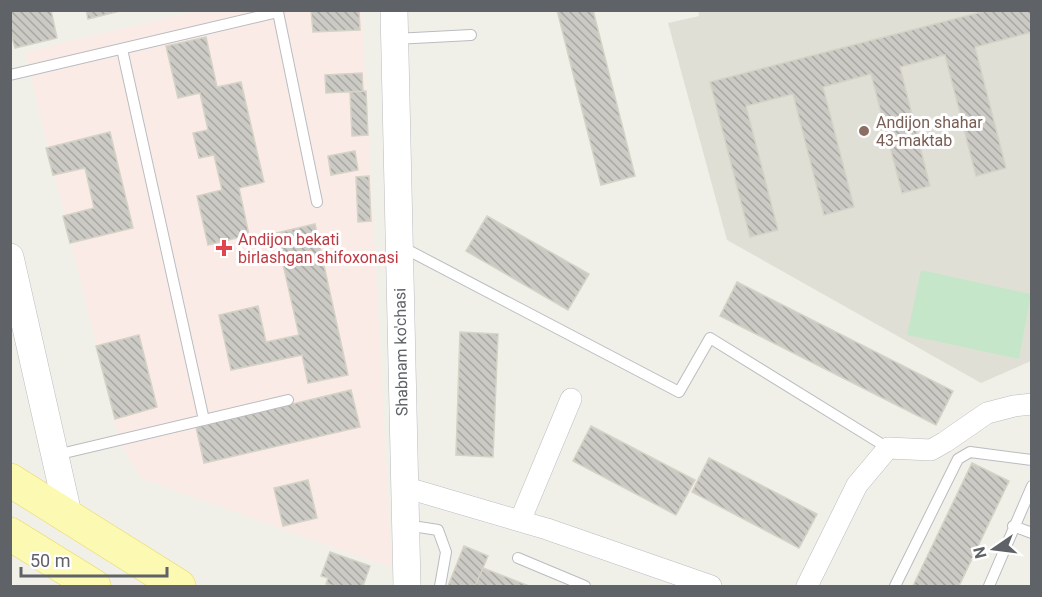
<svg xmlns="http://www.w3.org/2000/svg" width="1042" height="597" font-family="Roboto,sans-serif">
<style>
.education{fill:#e0dfd6}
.medical{fill:#fbebe7}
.pitch{fill:#c6e6ca}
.building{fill:url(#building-back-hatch);stroke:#d5d2c6;stroke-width:1.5}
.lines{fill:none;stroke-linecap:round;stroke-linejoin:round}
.service-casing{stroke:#babcc1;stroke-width:12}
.minor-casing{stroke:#babcc1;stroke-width:22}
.tertiary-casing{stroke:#babcc1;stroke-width:28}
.primary-casing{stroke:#ebd766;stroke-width:34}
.service{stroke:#fff;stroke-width:10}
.minor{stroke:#fff;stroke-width:21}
.tertiary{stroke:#fff;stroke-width:27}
.primary{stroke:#fbf9b2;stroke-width:33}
.education-dot{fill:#8d6e63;stroke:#fff;stroke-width:2}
.health-dot{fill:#e0444e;stroke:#fff;stroke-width:2}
.labels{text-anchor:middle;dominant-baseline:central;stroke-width:6;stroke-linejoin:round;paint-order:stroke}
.education-label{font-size:16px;fill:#785e54;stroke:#fff;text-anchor:start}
.health-label{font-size:16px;fill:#be3a42;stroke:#fff;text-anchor:start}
.street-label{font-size:16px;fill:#5f6267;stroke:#fff}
</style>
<defs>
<pattern id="building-back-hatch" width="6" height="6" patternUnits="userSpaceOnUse" patternTransform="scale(1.5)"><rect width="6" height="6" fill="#cccac4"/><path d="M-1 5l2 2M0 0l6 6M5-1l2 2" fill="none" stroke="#a9a7a3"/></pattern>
</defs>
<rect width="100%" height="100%" fill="#f0f0e8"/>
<!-- education -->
<path class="education" d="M698,10l333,1v350l-50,22 -254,-143 -59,-217 31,-7z"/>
<!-- medical -->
<path class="medical" d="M196,11h166l30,557 -249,-89 -23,-35 -95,-392z"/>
<!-- pitch -->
<path class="pitch" d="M921,270l110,24 -12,65 -112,-24z"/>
<!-- building -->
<path class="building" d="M10,10h41l6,28 -42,10 -5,-17z
M86,10h38l-36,9z
M311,10h48l1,20 -47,2z
M557,10h36l42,166 -34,9z
M989,10h43v22l-57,15 31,121 -30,8 -31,-121 -45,12 30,119 -28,7 -31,-119 -48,13 31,120 -30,8 -31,-121 -47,12 32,124 -28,7 -40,-155z
M206,37l11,50 24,-5 23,100 -25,6 10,47 -41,10 -11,-49 25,-6 -8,-35 -15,3 -6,-25 15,-3 -8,-37 -22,5 -12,-52z
M362,73l1,18 -37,2 -1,-18z
M366,91l2,44 -16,1 -2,-44z
M110,132l23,96 -63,15 -7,-27 31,-8 -9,-40 -32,7 -7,-27z
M355,151l3,19 -27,5 -3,-19z
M369,176l2,45 -13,1 -2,-45z
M487,216l102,58 -21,36 -102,-59z
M315,224l33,151 -40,8 -6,-28 -71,15 -12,-55 39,-9 8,36 33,-7 -23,-102z
M737,282l216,109 -17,34 -216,-109z
M460,332l38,2 -5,123 -37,-2z
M139,335l18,72 -42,12 -19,-73z
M351,390l9,37 -156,36 -8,-36z
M591,426l104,54 -19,35 -103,-54z
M709,458l108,56 -18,34 -107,-56z
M972,463l37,18 -50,105h-46z
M308,480l9,38 -34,8 -9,-38z
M464,546l24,10 -5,12 -8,18h-27z
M330,552l40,14 -7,20h-28l-9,-2 2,-6 -7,-2z
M483,568l46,18h-54z"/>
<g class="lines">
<!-- service casing -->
<g class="service-casing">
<path id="service" d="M395,39l76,-4
M122,49l82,371
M10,75l268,-63 39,190
M402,247l277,145 31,-54 178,110
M56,455l232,-55
M406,525l32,5 8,22 -6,34
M1013,526l19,7
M518,558l67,28
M895,586l63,-127 12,-7 62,8
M989,586l43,-100"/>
</g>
<!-- minor casing -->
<g class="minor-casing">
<path id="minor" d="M404,487l143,42 164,57
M520,521l51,-122
M807,586l50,-101 31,-37 43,2 14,-8 42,-29 27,-7 18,-2"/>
</g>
<!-- tertiary casing -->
<g class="tertiary-casing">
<path id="tertiary" d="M394,10l13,576
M10,257l59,261"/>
</g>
<!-- primary casing -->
<g class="primary-casing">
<path id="primary" d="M10,480l169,106
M10,534l84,52"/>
</g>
<!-- service -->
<use href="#service" class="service"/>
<!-- minor -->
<use href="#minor" class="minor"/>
<!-- tertiary -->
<use href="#tertiary" class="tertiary"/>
<!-- primary -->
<use href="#primary" class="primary"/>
</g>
<!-- markers -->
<circle class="education-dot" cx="864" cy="131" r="6"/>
<path class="health-dot" d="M221 239h6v6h6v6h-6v6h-6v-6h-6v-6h6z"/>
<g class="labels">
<!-- education labels -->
<g class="education-label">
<text x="876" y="122">Andijon shahar<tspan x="876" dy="18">43-maktab</tspan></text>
</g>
<!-- health labels -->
<g class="health-label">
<text x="238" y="239">Аndijon bekati<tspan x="238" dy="18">birlashgan shifoxonasi</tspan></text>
</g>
<!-- street labels -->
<g class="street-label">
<text transform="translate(401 352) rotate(-91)">Shabnam ko'chasi</text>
</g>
</g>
<!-- border -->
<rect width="1042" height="597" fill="none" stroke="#5f6267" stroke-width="24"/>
<!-- north arrow -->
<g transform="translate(994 549) rotate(256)" stroke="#ffffff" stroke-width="4.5" paint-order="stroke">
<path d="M0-4.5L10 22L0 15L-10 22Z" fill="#5f6267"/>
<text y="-9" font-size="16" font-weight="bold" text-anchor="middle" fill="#5f6267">N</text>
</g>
<!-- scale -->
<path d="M21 567v9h146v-9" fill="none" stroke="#5f6267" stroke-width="3"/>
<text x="30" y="567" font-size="18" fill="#5f6267" stroke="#ffffff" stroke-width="4.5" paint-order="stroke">50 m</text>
</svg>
